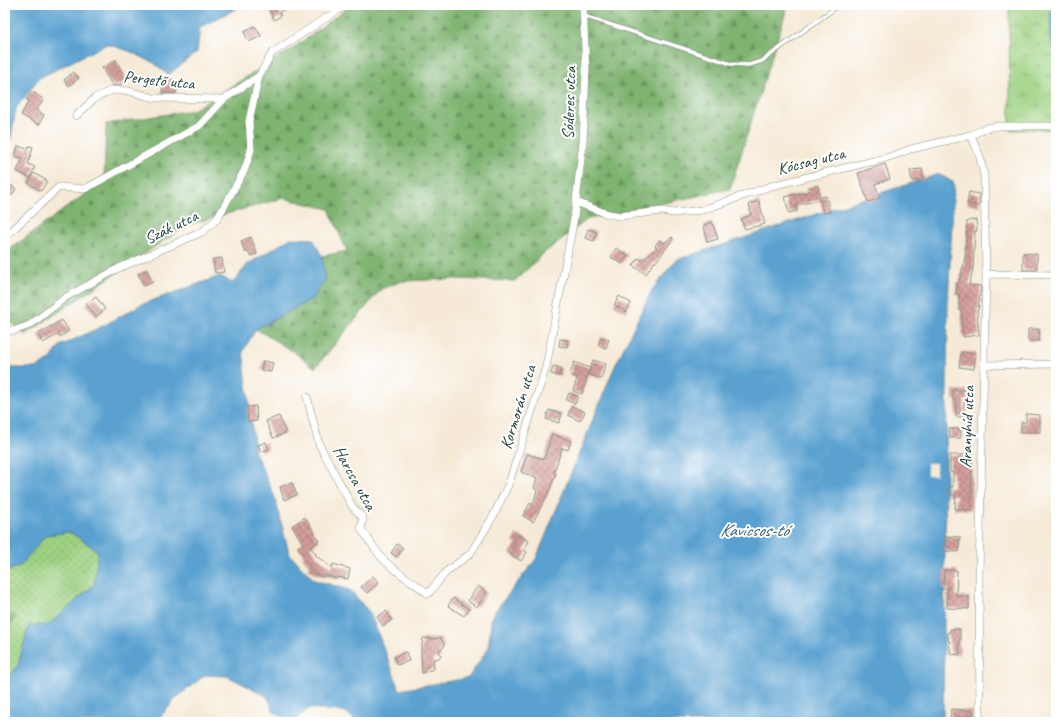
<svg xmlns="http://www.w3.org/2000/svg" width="1061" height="727" font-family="Caveat,sans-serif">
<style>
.grass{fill:url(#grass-tufts);stroke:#5e875b}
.forest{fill:url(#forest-firs);stroke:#4e7852}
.garden{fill:url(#garden-dots);stroke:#5e875b}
.water{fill:#5aa1d0;stroke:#3c6f82}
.pier{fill:#f6ead7}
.building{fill:url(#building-cross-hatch)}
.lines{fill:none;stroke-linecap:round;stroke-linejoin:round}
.lane-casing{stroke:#8a9486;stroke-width:5}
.street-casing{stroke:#8a9486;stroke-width:8}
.lane{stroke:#fff;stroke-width:3.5}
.street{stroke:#fff;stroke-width:7}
.labels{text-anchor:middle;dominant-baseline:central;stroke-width:4;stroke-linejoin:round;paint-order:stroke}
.street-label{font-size:17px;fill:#1f3d34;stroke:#fff}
.water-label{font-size:18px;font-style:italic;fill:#34606b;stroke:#fff}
</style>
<defs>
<pattern id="grass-tufts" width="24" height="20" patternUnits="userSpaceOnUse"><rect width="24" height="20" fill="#9ed182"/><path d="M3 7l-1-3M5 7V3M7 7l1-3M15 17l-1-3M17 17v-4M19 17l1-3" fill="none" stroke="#80ab6b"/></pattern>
<pattern id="forest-firs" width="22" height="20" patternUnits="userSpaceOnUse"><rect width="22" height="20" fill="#7eb370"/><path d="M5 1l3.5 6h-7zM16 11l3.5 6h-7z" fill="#67935d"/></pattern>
<pattern id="garden-dots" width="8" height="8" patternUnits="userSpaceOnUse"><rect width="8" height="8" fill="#9ed182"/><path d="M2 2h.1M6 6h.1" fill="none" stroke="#80ab6b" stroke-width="1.8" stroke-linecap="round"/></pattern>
<pattern id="building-cross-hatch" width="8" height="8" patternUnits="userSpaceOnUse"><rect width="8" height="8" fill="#d49e9b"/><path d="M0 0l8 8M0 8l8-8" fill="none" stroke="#ab827f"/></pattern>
</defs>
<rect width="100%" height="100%" fill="#fff"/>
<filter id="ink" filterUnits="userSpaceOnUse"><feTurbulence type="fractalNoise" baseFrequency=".025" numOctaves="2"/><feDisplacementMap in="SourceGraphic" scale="8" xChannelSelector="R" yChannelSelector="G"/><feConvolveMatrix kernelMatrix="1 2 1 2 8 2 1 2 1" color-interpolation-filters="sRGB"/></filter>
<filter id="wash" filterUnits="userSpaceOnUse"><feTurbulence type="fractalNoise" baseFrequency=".012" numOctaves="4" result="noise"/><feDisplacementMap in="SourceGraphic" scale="16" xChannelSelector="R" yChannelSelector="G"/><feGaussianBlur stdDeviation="0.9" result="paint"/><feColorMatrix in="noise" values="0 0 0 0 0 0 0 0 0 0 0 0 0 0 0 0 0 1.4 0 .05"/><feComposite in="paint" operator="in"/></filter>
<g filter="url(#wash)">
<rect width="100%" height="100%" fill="#f6ead7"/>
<!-- grass -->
<path class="grass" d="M1009,5h42v35l5,16v73l-46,1z"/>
<!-- forest -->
<path class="forest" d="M351,5h437l-58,184 -142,30 -44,34 -29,28 -60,-2 -53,2 -21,8 -66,79 -21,-16 -38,-23 56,-30 13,-19 -3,-24 25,-5 -18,-42 -46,-11 -96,27 -162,110 -20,-19v-63l99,-73 2,-56 87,-14 102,-63z
M5,612l11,5 -11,13z"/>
<!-- garden -->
<path class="garden" d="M70,532l28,19 -3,34 -47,40h-19l-11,40 -13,19v-54l11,-13 -11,-5v-39l16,-8 24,-30z"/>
<!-- water -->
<path class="water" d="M5,5h239l-44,22 -3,25 -29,23 -14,-12 -25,-12 -22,-7 -68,34 -23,30 -5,29 -6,11z
M1051,5h5v51l-5,-16z
M939,174l15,9 -6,120 -5,419h-586l-11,-10 -36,-4 -18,14 -18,-10 -7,-16 -40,-20 -22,-1 -29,23 -20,24h-151v-38l13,-19 11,-40h19l46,-40 4,-34 -28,-19 -24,3 -25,30 -16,8v-208l6,3h25l14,-8 10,-14 45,-21 35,-20 80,-29 13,7 15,-19 43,-26 22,1 9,17 3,24 -13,19 -56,30 -13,22 12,101 20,46 14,55 25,27 36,10 20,23 30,77 68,-12 20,-29 4,-34 44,-56 78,-191 38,-78 24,-30z"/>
<!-- pier -->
<path class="pier" d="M927,463h9v12h-9z"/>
<g id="blocks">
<!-- building -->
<path class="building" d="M267,5h26l-14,7 2,4 -7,4z
M255,26l6,10 -12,6 -5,-10z
M116,60l11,21 -8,4h-7l-10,-17z
M74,72l5,6 -10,8 -5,-6z
M164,78l14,3 -2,12h-14z
M32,91l12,9 -8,10 8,5 -5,10 -18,-10 8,-15 -3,-1z
M18,146l9,3 2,-3 4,1 -5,17 7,3 -5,11 -13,-7 6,-13 -8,-2z
M885,164l5,15 -15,5 5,14 -12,4 -10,-29z
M922,169l2,11 -12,1 -2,-11z
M34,173l13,8 -6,10 -13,-8z
M5,181l11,8 -5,7 -6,-5z
M818,185l2,12 6,-1 4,16 -7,1 -3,-13 -24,5 1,6 -8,2 -4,-16 23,-5 -1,-4z
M969,192l10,2v12l-12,-2z
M759,201l6,23 -20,5 -4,-10 10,-4 -2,-11z
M976,220l1,11h-2l-2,38 -4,16 12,1 -3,24h-1l2,25 -16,2 -2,-27h-2v-16h-3l1,-11h2l6,-25 2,-28v-9z
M712,222l6,17 -11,3 -3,-17z
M588,229l9,3 -3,9 -9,-3z
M251,237l6,17 -7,2 -2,-5 -3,1 -4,-11z
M672,237l1,2 -18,24 -1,-1 -8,12 -13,-8 5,-8 4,2 15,-12 -2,-2 4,-6 5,3z
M616,248l12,7 -6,9 -11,-7z
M1023,253l14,1v16h-14z
M222,258l2,14 -9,1 -2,-14z
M147,270l6,12 -9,4 -6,-12z
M619,296l12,7 -5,9 -12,-7z
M96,297l9,12 -9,8 -10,-13z
M62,320l7,11 -9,6 -1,-3 -16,9 -5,-9z
M1028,329h11v12h-11z
M601,337l8,2 -3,9 -8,-3z
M560,339l8,1 -1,7 -8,-1z
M961,352l15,1 -2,16 -15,-2z
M593,360l13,4 -5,15 -13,-5z
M263,361l10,2 -2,9 -10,-2z
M574,362l16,6 -8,26 -9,-3 4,-13 -7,-3z
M553,366l8,2 -1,8 -9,-2z
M953,390h14v11l-3,-1v17h-8v-17h-3z
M569,393l9,3 -3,8 -9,-4z
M256,406l1,15 -9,1 -1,-15z
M572,406l13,6 -5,9 -12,-6z
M549,410l13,4 -3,9 -13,-4z
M1026,414l14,1v17h-19v-10h5z
M279,416l7,17 -13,5 -7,-17z
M949,429h12v9h-11z
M552,434l19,7 -3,9 -6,-2 -8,24 2,1 -8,21 -15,28 -10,-6 7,-13 3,2 4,-15 -3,-2 3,-10 -16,-6 6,-18 17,5z
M266,442l3,7 -8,3 -3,-7z
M950,455h22l-1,55 -16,-1 1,-14h-8v-8h5v-15h-3z
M292,483l5,12 -13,5 -4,-13z
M305,517l10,16 -1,1 5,7 -9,6 6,7 -1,1 17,13 1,-4 17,5 -2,10 -10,-2 -1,2 -12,-4 -1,2 -9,-3 -7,-5 2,-3 -8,-9 2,-2 -6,-8 5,-4 -11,-17z
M516,534l13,7 -5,9 3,2 -6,9 -11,-7 6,-10 -3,-2z
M945,536l15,1 -1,15 -15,-1z
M397,544l6,4 -6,9 -6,-4z
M944,570h13l-1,26 13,1v12l-22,-1 1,-20h-5z
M373,576l6,6 -12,11 -6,-6z
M478,586l9,6 -10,15 -9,-6z
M453,598l16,11 -5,7 -16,-10z
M386,611l6,9 -9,6 -6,-9z
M950,629h10v11h-1l1,14 -9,1 -2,-15h-1v-8h2z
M440,637l4,7v3l-5,3 2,7 -8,3 1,9 -12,4 -1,-22 2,-13 13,1z
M406,652l3,9 -12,4 -3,-8z
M951,709l22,2 -1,11 -22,-1z"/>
</g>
</g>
<g filter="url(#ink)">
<use href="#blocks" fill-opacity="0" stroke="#8a9486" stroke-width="1"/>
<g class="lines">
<!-- lane casing -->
<g class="lane-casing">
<path id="lane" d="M584,16l147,48 18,1 13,-4 77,-56"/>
</g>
<!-- street casing -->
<g class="street-casing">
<path id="street" d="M76,116l19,-18 17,-8 17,1 25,7 70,1
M971,135l8,19 5,21 2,99 -7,300 1,148
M576,202l29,11 14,3 43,-5 11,2 29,-3 69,-24 115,-28 25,-9 60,-14 15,-7 13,-2h57
M5,237l54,-50 26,2 114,-63 25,-27 35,-23 13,-23 74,-48
M986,274l70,1
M5,328l8,3 17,-6 36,-28 53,-29 83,-36 15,-13 28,-50 6,-19 -2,-29 10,-45
M984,365l72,-1
M307,397l12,47 33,62 11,12 -2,11c7,9 13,19 20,28 13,15 32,24 47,37l19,-23 23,-17 24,-39 15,-32 37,-116 28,-149 9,-76 3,-72 -3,-65"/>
</g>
<!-- lane -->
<use href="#lane" class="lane"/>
<!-- street -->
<use href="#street" class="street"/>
</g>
</g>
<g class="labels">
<!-- street labels -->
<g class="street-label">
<text transform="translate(159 80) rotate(6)">Pergető utca</text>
<text transform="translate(569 103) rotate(-88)">Sóderes utca</text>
<text transform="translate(811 161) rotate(-14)">Kócsag utca</text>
<text transform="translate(171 227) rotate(-26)">Szák utca</text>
<text transform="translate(518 407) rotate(-73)">Kormorán utca</text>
<text transform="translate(967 427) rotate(-88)">Aranyhíd utca</text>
<text transform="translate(355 478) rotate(61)">Harcsa utca</text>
</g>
<!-- water labels -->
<g class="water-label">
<text x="754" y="530">Kavicsos-tó</text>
</g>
</g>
<!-- margin -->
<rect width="1061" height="727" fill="none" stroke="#fff" stroke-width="20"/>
</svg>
